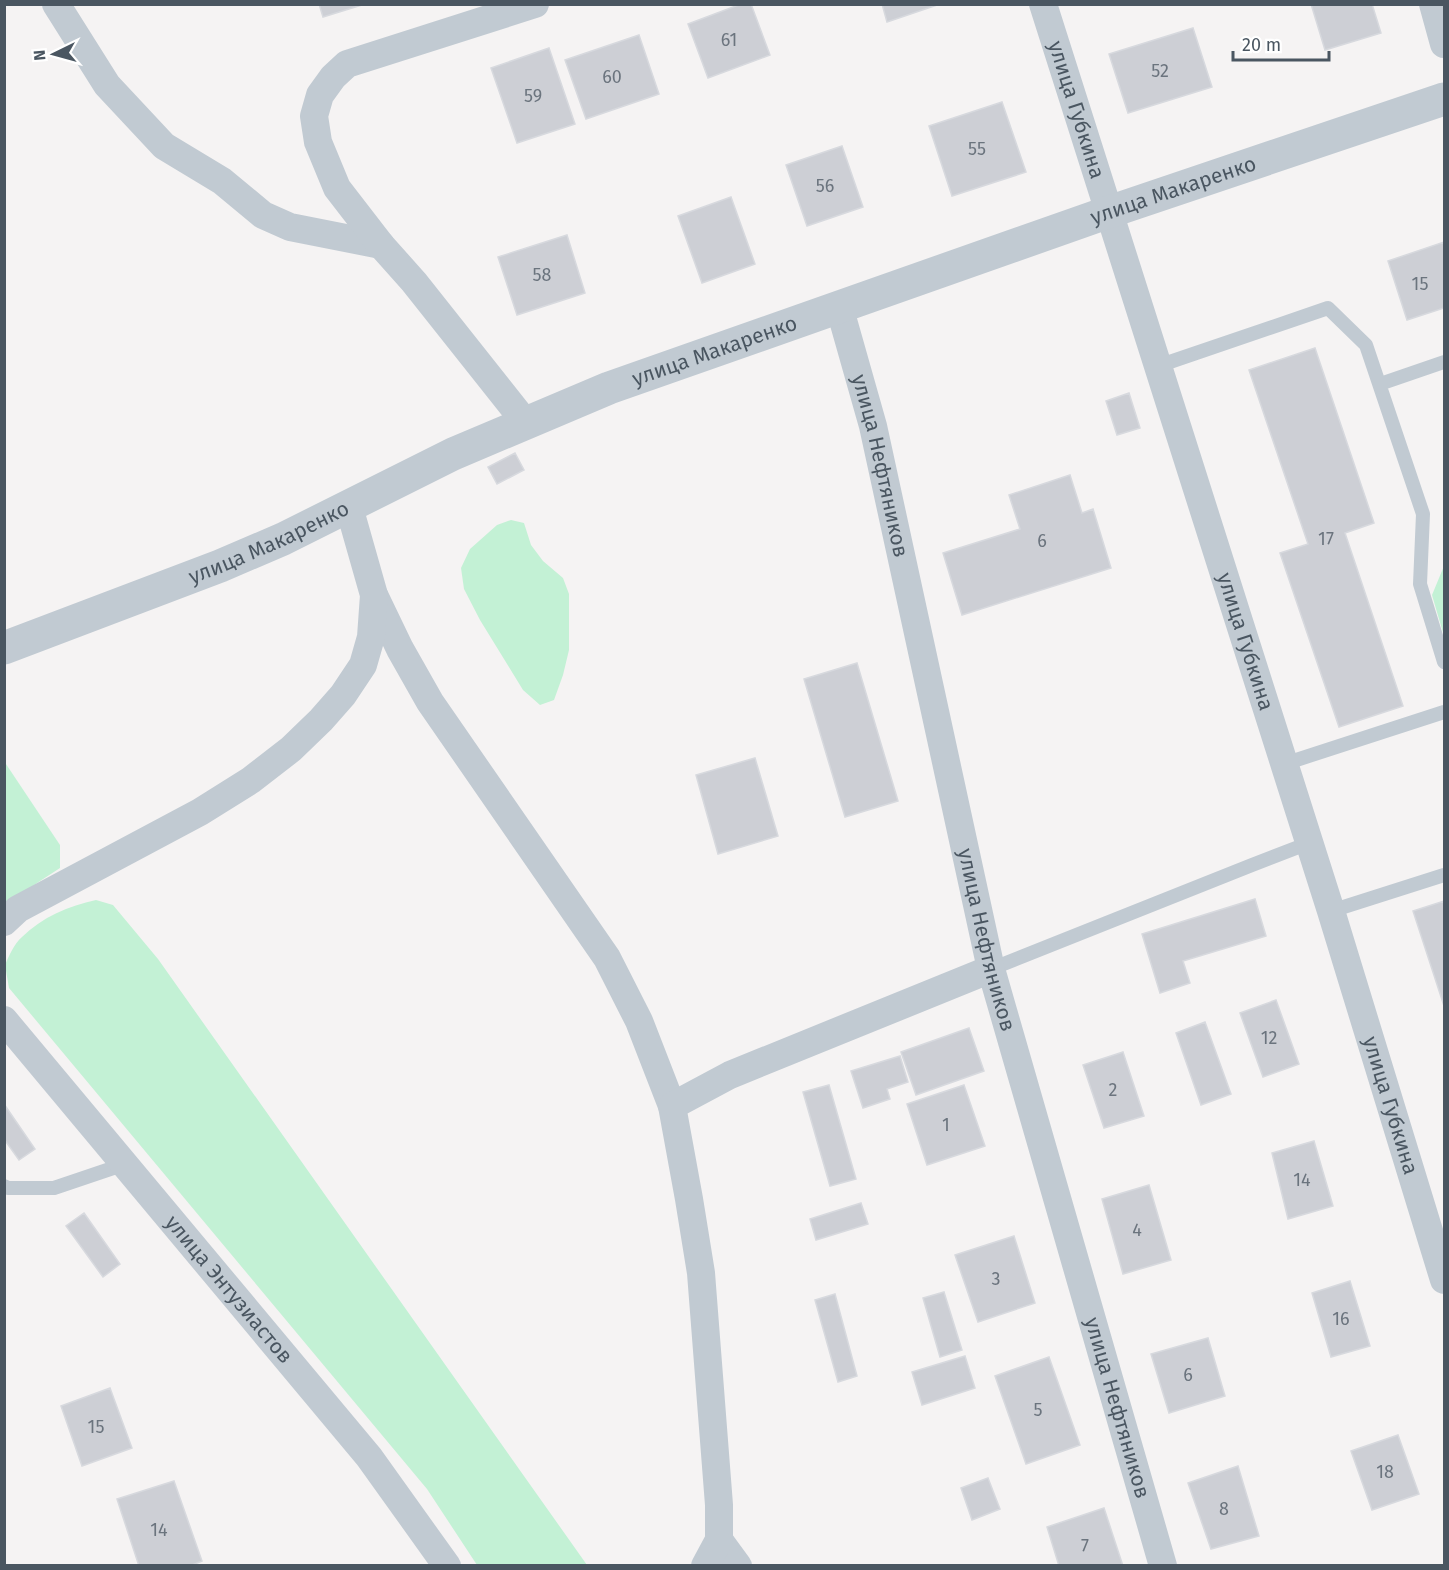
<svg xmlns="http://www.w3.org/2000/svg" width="1449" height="1570" font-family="'Fira Sans',sans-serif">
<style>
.green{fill:#c3f1d5}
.building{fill:#cdcfd5;stroke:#d7d9de;stroke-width:1.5}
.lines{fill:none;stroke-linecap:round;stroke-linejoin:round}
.service{stroke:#c1cad2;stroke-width:14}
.minor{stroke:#c1cad2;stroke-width:28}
.tertiary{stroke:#c1cad2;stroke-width:33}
.labels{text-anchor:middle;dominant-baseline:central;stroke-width:4.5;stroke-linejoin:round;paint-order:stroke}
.number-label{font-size:18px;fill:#6b747e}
.street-label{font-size:21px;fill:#4a5661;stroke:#fff}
</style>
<rect width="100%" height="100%" fill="#f5f3f3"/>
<!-- green -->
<path class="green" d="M511,520l13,3 7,22 12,16 20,17 6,16v56l-6,25 -9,25 -14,5 -17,-15 -43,-70 -16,-31 -3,-21 9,-19 27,-24z
M1444,566v70l-12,-41z
M4,761l56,84v23l-23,15 -33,25z
M96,900l17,5 45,54 429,606h-110l-50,-76 -418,-501 -4,-23c4,-9 9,-21 17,-28 20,-20 47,-31 74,-37z"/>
<!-- building -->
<path class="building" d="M319,4h46l-42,13z
M741,4h10l19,51 -62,23 -20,-54z
M882,4h58l-53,18z
M1311,4h61l9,29 -56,17z
M1193,28l19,59 -84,26 -19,-59z
M639,35l20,59 -73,25 -21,-59z
M549,48l26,76 -58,19 -26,-75z
M1002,102l24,70 -74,24 -23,-70z
M842,146l21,61 -56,19 -21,-61z
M731,197l24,67 -53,19 -24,-67z
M567,235l18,58 -68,22 -19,-58z
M1444,242v66l-37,12 -19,-59z
M1315,348l59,175 -29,10 58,173 -64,21 -59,-174 28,-9 -59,-174z
M1129,393l11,35 -23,7 -11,-34z
M515,453l9,17 -27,14 -9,-17z
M1070,475l12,38 11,-4 18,59 -149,47 -19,-62 77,-24 -11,-34z
M857,663l41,138 -53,16 -41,-138z
M755,758l23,78 -60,18 -22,-79z
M1255,899l11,37 -83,25 7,22 -30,10 -18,-59z
M1444,901v105l-31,-95z
M1276,1000l23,64 -36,13 -23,-64z
M1205,1022l26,72 -30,11 -25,-72z
M969,1028l15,43 -68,24 -15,-43z
M1123,1052l21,64 -40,12 -21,-63z
M900,1056l8,26 -21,7 3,10 -27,9 -12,-37z
M829,1085l27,94 -26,7 -27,-94z
M964,1085l21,61 -58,19 -20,-61z
M4,1104l31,45 -16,11 -15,-21z
M1314,1141l19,65 -45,13 -16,-66z
M1149,1185l22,75 -48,14 -21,-75z
M861,1203l7,21 -52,16 -6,-21z
M84,1213l36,51 -17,13 -37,-51z
M1014,1236l21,67 -57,19 -23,-67z
M1350,1281l20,65 -39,11 -19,-64z
M944,1292l18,58 -22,7 -17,-59z
M835,1294l22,82 -19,6 -23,-82z
M1208,1338l17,58 -56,17 -18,-59z
M965,1356l10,32 -53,17 -10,-33z
M1049,1357l31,88 -54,19 -31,-88z
M110,1388l22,60 -50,18 -21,-60z
M1398,1435l21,59 -47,16 -21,-59z
M1238,1466l21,70 -48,13 -23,-66z
M988,1478l12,31 -28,11 -11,-32z
M174,1481l28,80 -12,5h-51l-22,-67z
M1104,1508l19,58h-64l-12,-39z"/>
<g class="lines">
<!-- service -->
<path class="service" d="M1158,366l170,-58 38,37 57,169 -3,70 24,78
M1380,384l64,-22
M1284,764l160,-52
M1331,911l113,-36
M991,969l261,-104 57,-22
M4,1186l4,2h46l71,-24"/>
<!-- minor -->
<g class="minor">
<path d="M56,4l51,81 57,61 58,35 41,34 27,12 91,18"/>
<path id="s1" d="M1043,4l288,907 113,369"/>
<path d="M1433,4l11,40"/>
<path id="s2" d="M839,306l34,120 118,543 172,597"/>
<path d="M525,422l-111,-140 -33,-37 -44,-57 -19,-46 -4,-26 6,-21 13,-18 14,-13 188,-60"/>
<path d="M375,597l25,52 30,53 177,256 32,63 33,85"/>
<path d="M4,922l14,-13 182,-97 51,-32 40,-31 30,-29 22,-25 20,-30 8,-28 3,-42 -25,-88"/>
<path id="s3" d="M4,1020l365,437 78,109"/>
<path d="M719,1540l19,26"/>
<path d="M705,1566l14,-26v-35l-18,-232 -12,-74 -17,-93 58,-31 261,-106"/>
</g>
<!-- tertiary -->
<path class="tertiary" id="s4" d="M4,648l216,-82 63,-27 170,-85 156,-66 500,-176 335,-113"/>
</g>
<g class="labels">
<!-- number labels -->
<g class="number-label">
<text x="729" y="40">61</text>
<text x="1160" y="71">52</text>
<text x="612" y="77">60</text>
<text x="533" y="96">59</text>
<text x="977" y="149">55</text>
<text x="825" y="186">56</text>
<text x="542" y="275">58</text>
<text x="1420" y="284">15</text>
<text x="1326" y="539">17</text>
<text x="1042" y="541">6</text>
<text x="1269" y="1038">12</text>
<text x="1113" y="1090">2</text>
<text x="946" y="1125">1</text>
<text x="1302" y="1180">14</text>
<text x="1137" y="1230">4</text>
<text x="996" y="1279">3</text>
<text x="1341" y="1319">16</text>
<text x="1188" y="1375">6</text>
<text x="1038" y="1410">5</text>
<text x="96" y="1427">15</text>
<text x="1385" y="1472">18</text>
<text x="1224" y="1509">8</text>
<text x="159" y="1530">14</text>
<text x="1085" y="1546">7</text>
</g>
<!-- street labels -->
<g class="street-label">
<text stroke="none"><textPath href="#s1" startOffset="111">улица Губкина</textPath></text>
<text stroke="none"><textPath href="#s4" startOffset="1257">улица Макаренко</textPath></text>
<text stroke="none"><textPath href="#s4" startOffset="771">улица Макаренко</textPath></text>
<text stroke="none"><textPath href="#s2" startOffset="165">улица Нефтяников</textPath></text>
<text stroke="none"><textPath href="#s4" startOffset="285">улица Макаренко</textPath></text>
<text stroke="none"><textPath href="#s1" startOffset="669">улица Губкина</textPath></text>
<text stroke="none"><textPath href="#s2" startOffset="651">улица Нефтяников</textPath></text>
<text stroke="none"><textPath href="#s1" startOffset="1155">улица Губкина</textPath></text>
<text stroke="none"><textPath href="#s3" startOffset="351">улица Энтузиастов</textPath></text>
<text stroke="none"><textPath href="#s2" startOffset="1137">улица Нефтяников</textPath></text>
</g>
</g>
<!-- border -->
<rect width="1449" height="1570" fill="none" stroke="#4a5661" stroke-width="12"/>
<!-- north arrow -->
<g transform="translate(54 54) rotate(265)" stroke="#ffffff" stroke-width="4.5" paint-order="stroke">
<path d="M0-4.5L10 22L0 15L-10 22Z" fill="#4a5661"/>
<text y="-9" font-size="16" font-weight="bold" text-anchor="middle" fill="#4a5661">N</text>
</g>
<!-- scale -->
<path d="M1233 51v9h96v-9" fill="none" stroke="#4a5661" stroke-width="3"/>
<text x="1242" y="51" font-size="18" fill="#4a5661" stroke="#ffffff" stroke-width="4.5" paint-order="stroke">20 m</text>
</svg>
